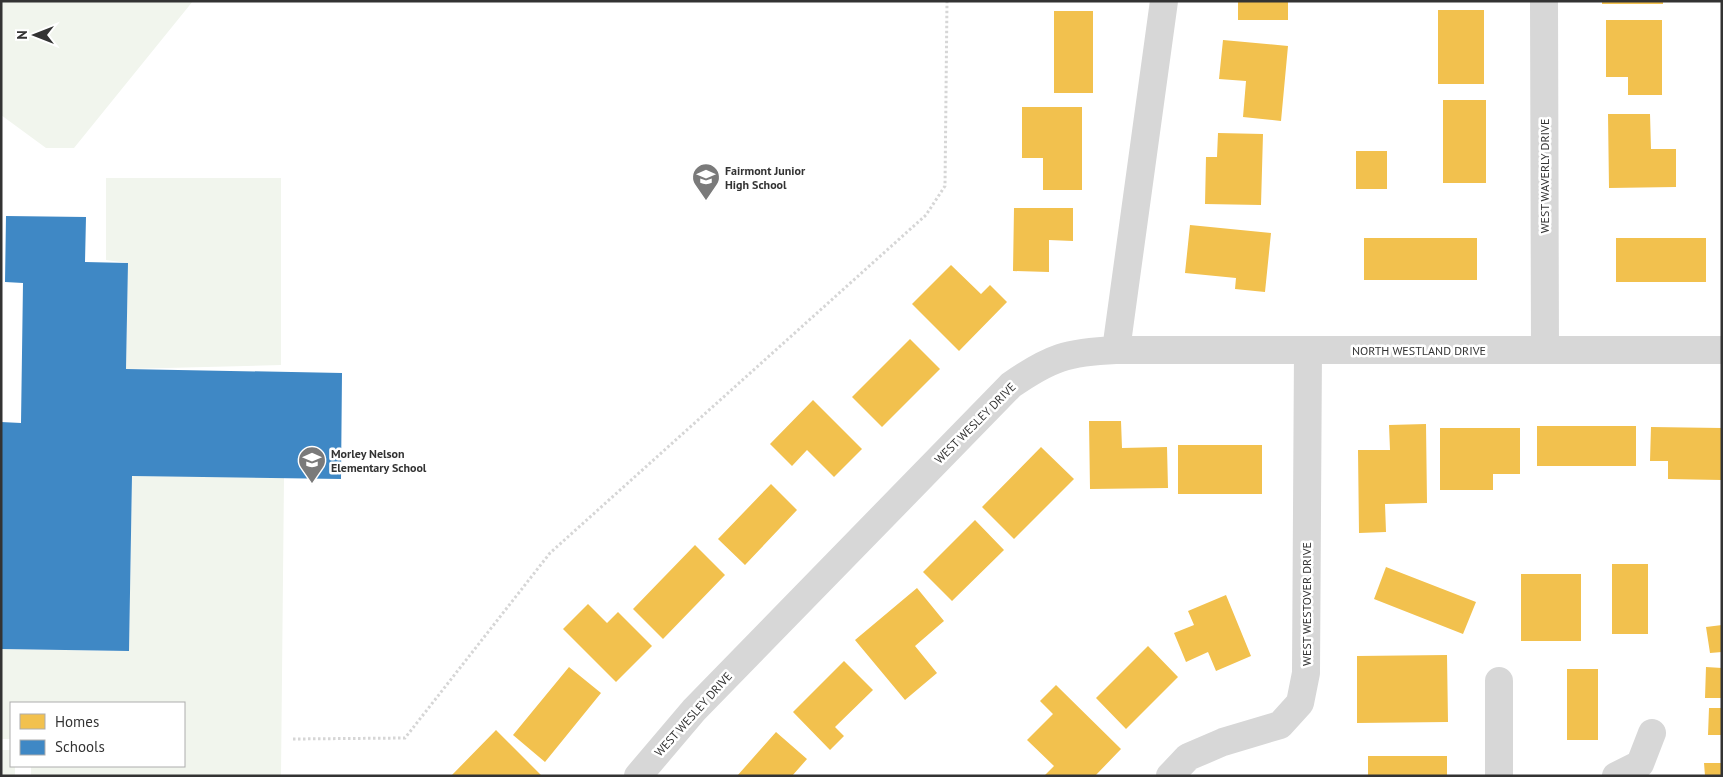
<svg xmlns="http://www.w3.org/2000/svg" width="1723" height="777" font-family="'PT Sans',sans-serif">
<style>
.green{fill:#f1f5ed}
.homes{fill:#f2c14e}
.schools{fill:#3f88c5}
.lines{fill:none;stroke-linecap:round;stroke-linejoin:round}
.path{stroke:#d6d6d6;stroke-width:3;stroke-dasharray:2.5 2.5;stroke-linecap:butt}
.minor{stroke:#d7d7d7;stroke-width:28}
.labels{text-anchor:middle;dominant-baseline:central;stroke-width:5;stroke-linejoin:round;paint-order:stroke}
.poi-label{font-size:12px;font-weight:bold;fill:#333;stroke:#fff;text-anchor:start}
.street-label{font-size:12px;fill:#333;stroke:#fff}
</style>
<rect width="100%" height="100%" fill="#fff"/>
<!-- green -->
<path class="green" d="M1,1h192l-119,147h-28l-45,-33z
M106,178h175v187l-155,4 2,-106 -22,-3z
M132,476l152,1 -3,299h-250v-10h153v-63h-173v36h-10v-90l128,2z
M1,750h10v16h4v10h-14z"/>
<!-- homes -->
<path class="homes" d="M1238,1h50v19h-50z
M1602,1h61v3h-61z
M1438,10h46v74h-46z
M1054,11h39v82h-39z
M1606,20h56v75h-34v-18h-22z
M1223,40l65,6 -7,75 -38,-4 3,-36 -27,-2z
M1443,100h43v83h-43z
M1022,107h60v83h-39v-32h-21z
M1608,114h42l1,35h25v38l-67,1z
M1218,133l45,1 -2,71 -56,-1 1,-47h11z
M1356,151h31v38h-31z
M1014,208h59v33l-24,-1v32l-36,-1z
M1190,225l81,8 -6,59 -30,-3 1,-11 -51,-5z
M1364,238h113v42h-113z
M1616,238h90v44h-90z
M951,265l30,29 9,-9 17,17 -48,49 -47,-47z
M910,339l30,30 -58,58 -30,-30z
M813,400l49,49 -28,28 -27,-27 -15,16 -22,-22z
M1089,421h32l1,27 45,-1 1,41 -78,1z
M1426,424l1,79 -42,1 1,28 -27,1 -1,-83h32l-1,-25z
M1537,426h99v40h-99z
M1651,427l71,1v52l-54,-1v-18h-18z
M1440,428h80v46h-27v16h-53z
M1178,445h84v49h-84z
M1041,447l33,32 -60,60 -32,-32z
M771,484l26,26 -52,55 -27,-26z
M975,520l29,30 -52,51 -29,-29z
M695,545l30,30 -62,64 -30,-30z
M1612,564h36v70h-36z
M1386,567l90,35 -13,32 -89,-35z
M1521,574h60v67h-60z
M917,588l27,33 -29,25 22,27 -32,27 -50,-60z
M1226,595l25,61 -35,15 -8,-19 -22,10 -12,-29 20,-8 -6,-14z
M588,604l19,19 11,-11 34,34 -36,36 -53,-53z
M1722,625v27l-12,1 -4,-26z
M1148,646l30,31 -52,52 -30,-31z
M1447,655l1,67 -91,1v-67z
M844,661l29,29 -38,37 9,9 -14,14 -37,-38z
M569,667l32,26 -56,69 -32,-27z
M1706,667l16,1v30h-17z
M1567,669h31v71h-31z
M1056,685l65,64 -26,27h-51l10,-10 -27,-26 26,-26 -13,-13z
M1709,708h13v27h-14z
M496,730l46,46h-91z
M776,732l31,27 -15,17h-55z
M1368,756h79v20h-79z
M1704,763h18v13h-17z"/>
<!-- schools -->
<path class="schools" d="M6,216l80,1 -1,45 43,1 -2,106 216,4 -1,106 -209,-3 -3,175 -128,-2v-227l20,1 2,-140 -18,-1z"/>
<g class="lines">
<!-- path -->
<path class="path" d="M293,739l112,-1 145,-185 376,-338 19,-29 2,-185"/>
<!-- minor -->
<path class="minor" d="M1544,1l1,349
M1116,350h606
M1499,681v95
M638,776l56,-66 317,-325c39,-27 56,-33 105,-35l48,-349
M1170,776l18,-19 35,-15 57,-17 20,-22 6,-30 2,-323
M1616,776l24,-12 12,-31"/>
</g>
<!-- icons -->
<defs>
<g id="school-pin" transform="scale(1.4375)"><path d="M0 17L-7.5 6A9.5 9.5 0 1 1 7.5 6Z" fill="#7a7a7a" stroke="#fff"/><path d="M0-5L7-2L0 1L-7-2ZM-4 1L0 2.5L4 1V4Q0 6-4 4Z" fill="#fff"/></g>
</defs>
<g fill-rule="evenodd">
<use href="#school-pin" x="706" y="177"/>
<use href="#school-pin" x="312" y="460"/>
</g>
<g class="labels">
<!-- poi labels -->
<g class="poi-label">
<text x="725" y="170">Fairmont Junior<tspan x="725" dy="14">High School</tspan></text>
<text x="331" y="453">Morley Nelson<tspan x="331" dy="14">Elementary School</tspan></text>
</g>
<!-- street labels -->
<g class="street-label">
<text transform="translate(1544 176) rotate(-90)">WEST WAVERLY DRIVE</text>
<text x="1419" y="350">NORTH WESTLAND DRIVE</text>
<text transform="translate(975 423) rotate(-45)">WEST WESLEY DRIVE</text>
<text transform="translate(1306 604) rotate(-90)">WEST WESTOVER DRIVE</text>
<text transform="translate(693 714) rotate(-48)">WEST WESLEY DRIVE</text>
</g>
</g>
<!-- border -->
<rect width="1723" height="777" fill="none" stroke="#333333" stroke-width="5"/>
<!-- legend -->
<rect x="10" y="702" width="175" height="65" fill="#ffffff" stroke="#adadad"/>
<rect x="20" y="714" width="25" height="15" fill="#f2c14e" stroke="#adadad"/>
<text x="55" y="727" font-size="15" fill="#333333">Homes</text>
<rect x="20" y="740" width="25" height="15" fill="#3f88c5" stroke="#adadad"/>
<text x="55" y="752" font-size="15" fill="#333333">Schools</text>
<!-- north arrow -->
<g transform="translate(35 35) rotate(270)" stroke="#ffffff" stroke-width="4" paint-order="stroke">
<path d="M0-4L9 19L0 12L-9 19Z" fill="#333333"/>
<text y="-8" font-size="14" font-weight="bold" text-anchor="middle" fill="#333333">N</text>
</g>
</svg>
